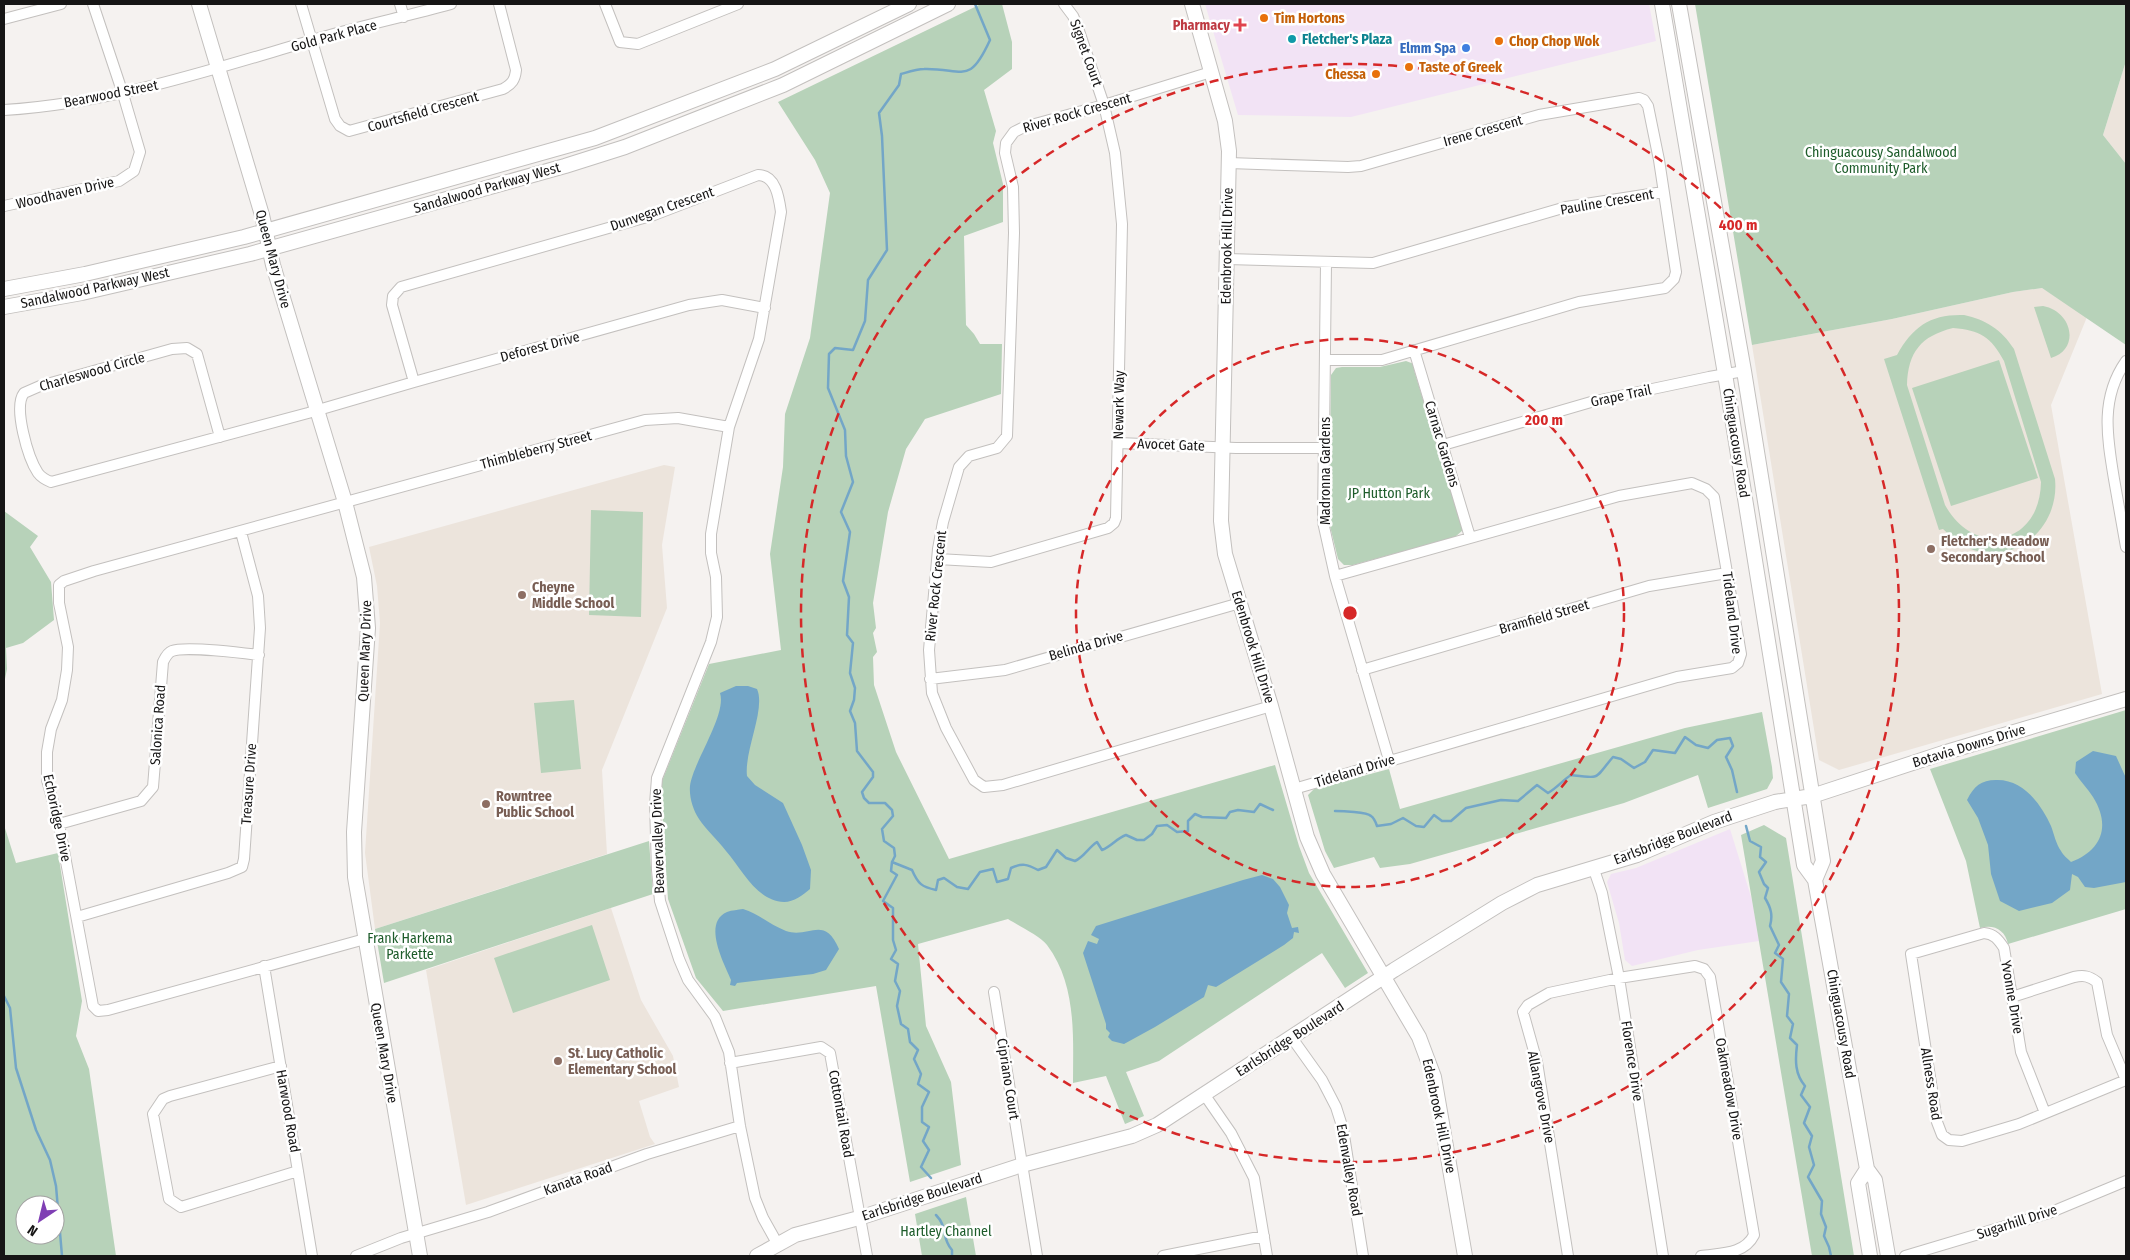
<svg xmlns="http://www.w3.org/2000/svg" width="2130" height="1260" font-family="'Fira Sans Condensed',sans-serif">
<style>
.commercial{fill:#f2e3f5}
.built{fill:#ece4dc}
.green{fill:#b7d2b9;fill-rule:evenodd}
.water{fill:#73a6c7}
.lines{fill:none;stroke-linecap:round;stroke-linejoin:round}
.stream{stroke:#73a6c7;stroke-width:2.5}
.street-casing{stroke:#c3c0be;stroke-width:12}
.secondary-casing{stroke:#c3c0be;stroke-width:16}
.street{stroke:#fff;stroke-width:10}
.secondary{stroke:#fff;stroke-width:14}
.ring{fill:none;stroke:#d62828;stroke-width:2.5;stroke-dasharray:9 6}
.food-dot{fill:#e8710a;stroke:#fff;stroke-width:2}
.health-dot{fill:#e0444e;stroke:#fff;stroke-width:2}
.culture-dot{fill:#0f9aa8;stroke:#fff;stroke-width:2}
.shop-dot{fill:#3f7fe0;stroke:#fff;stroke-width:2}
.education-dot{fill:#8d6e63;stroke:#fff;stroke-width:2}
.labels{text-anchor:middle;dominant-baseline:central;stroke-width:5;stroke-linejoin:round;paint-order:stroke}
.food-label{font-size:14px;font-weight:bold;fill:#c56008;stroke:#fff;text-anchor:start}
.health-label{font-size:14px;font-weight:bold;fill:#be3a42;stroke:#fff;text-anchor:end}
.street-label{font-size:14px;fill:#161515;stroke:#fff}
.culture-label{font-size:14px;font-weight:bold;fill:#0d838f;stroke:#fff;text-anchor:start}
.shop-label{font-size:14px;font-weight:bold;fill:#366cbe;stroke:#fff;text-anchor:end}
.park-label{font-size:14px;fill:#1d5c2a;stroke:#fff}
.education-label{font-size:14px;font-weight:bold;fill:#785e54;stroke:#fff;text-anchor:start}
.centre{fill:#d62828;stroke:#fff;stroke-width:2.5}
.ring-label{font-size:15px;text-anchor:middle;font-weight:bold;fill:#d62828;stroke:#fff;stroke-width:5;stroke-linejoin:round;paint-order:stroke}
</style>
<rect width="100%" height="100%" fill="#f5f2f0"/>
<!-- commercial -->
<path class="commercial" d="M1205,4h444l7,37 -305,76 -113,-2z
M1730,829l22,71 7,41 -61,9 -66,16 -7,-6 -6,-37 -12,-41 4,-8 25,-6z"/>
<!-- built -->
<path class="built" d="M2126,61v103l-23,-29z
M2042,288l45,29 -36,88 51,289 -263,76 -20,-10 -67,-415 140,-26 121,-27z
M664,465l11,2 -13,78 5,63 -65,162 5,84 -232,75 -10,-76 15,-230 -3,-37 -8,-39z
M611,908l30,92 32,56 6,31 -40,14 11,36 5,7 -189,61 -40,-235z"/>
<!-- green -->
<path class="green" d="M981,4h21l10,38v27l-28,21 12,41 -3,12 10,41v38l-39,14 2,89 8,9 6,10h22l-1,50 -76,25 -19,30 -18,63 -15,91 3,25 -3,5 4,19 -4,5 1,28 22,67 53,107 326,-94 24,81 10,27 59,100 -23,15 -23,-35 -163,108 -33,11 18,44 -19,8 -19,-48 -33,7c0,-47 4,-98 -26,-138 -7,-9 -28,-19 -39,-26l-90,25 8,82 25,56 10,83 -51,17 -34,-196 -153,25 -27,-33 -28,-79 -7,-105 1,-13 47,-117 72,-14 -11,-96 13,-87 2,-53 25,-76 20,-145 -15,-33 -37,-58z
M1695,4h431v57l-23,74 23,29v181l-84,-57 -29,4 -121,27 -140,26z
M2043,306c29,5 38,43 8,52l-17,-51z
M1964,315c22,5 37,14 50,34l41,130c5,48 -40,89 -87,69 -10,-4 -17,-12 -25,-19l-4,1 -55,-171 13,-4c16,-29 34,-41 67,-40zM1953,328c27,2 38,9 51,33l37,121c-1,63 -66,77 -96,23l-38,-120c1,-33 14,-49 46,-57z
M1999,360l39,118 -87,28 -39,-118z
M1406,361l8,3v6l49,160 -8,7 -102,28h-9l-6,-6 -9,-37 2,-147 5,-7 6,-1h38z
M591,510l52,2 -2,105 -52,-2z
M4,511l34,25 -8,11 21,35 3,38 -31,23 -17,5 1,21 -3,15z
M574,700l7,69 -40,4 -7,-70z
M2126,710v199l-118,35c-3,-14 -14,-20 -28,-16l-14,-67 -36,-92z
M1762,712l10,55 1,11 -6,11 -59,19 -10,-33 -74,28 -214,61 -30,4 -6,-11 -40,11 -9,-17 -17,-56 6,-6 75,-20 11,40 285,-81z
M4,825l12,38 42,-10 24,148 -6,35 13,33 27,187h-112zM25,1205h30v30h-30z
M1764,825l22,13 68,418h-42l-71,-421z
M649,841l4,53 -269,89 -9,-54z
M592,925l18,55 -97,33 -19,-55z
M966,1197l10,59h-54l-7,-42z"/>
<!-- water -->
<path class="water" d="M736,686h12l9,3c9,20 -13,62 -10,87l8,9 28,18 19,42 9,25 -1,19c-7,6 -16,13 -26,13 -28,-1 -42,-33 -58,-51 -8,-11 -20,-21 -27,-32 -6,-9 -10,-22 -9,-33 3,-24 37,-71 30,-93z
M2093,751l23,5 10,22v104l-32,6 -9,-1 -7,-10 -6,-3 -2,16 -18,13 -33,8 -19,-10 -9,-27 -3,-29 -10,-27 -11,-18c7,-14 14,-20 29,-20 27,-1 45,24 55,46 3,8 5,18 10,25 2,4 7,8 10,11 31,-12 40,-36 22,-65 -5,-8 -13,-16 -18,-24l1,-11z
M1262,875l11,4 7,8 9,18 -2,8 5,15 6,-1 1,6 -5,-1 -1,6 -9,7 -68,42 -8,-2 -4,12 -49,30 -31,17 -12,-3 -4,-4 2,-4 -4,-4v-5l-23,-71 5,-12 9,3 2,-5 -8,-4 5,-9 147,-46z
M743,909c16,5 27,16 43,22 23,8 38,-17 53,18l-13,21 -13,4 -76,9 -2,3 -5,-1 1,-5c-7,-17 -29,-57 -4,-68 5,-2 11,-2 16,-3z"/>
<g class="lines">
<!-- stream -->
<path class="stream" d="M1335,811c7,0 32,1 36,5 3,2 5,7 6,10l14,-2 12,-6 13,8 8,1 10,-12 8,6h9l15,-13 35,-8 17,1 19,-16 11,8c9,-5 15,-13 23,-18 31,4 23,4 42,-18l8,2 13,9 11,-6 8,-12 22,3 10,-16 11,8 12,3 9,-8 13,-2 3,8 -7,11 6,13 5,22
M1746,826l4,15 11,6 -1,10 6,5 -7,10 5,12 4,4 -3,10c6,10 8,17 5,28l9,19 -4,8 8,6 -2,23 8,12 -2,22 6,8 -3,14 7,7c-2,16 -2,29 8,41l-4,9 9,12 -6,16 8,13 -3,11 5,18 -6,12 14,24 -1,13 5,13 -2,9 5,11 2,9
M892,862l20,8c6,14 10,17 24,20l2,-10 6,-2 13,9 11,2 12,-17 13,-3 4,13 11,-3 3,-11c11,-5 16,-4 27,2l8,-3 11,-17 9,8 9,3c9,-4 13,-13 22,-19l5,8c10,-4 15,-12 24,-15l11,5h7l8,-6 5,-8 10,-1 10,7 11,-1v-10l7,-7 7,3 24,1 4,-6 8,-2 16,2 6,-8 13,6
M4,996l6,12 6,60 20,62 14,30 6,26 6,70
M931,1178l-10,-11 8,-17 -6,-9 6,-14 -7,-5v-15l7,-15 -11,-8 3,-10 -7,-15 4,-9 -8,-8 -2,-13 -7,-5 -4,-18 3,-15 -5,-10 3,-17 -7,-5 5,-9 -3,-10v-32l-10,-7 14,-26 -6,-4 1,-9 3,-6 -1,-8 -10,-7 -2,-12 11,-13 -1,-6 -7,-7h-16l-5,-5 -2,-6 11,-15v-5l-16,-21 -2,-28 -5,-12 4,-11 1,-12 -5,-15 3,-30 -6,-8 2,-38 -6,-16 7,-49 -9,-20 12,-30 -7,-26 -1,-26 -17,-42 1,-34 6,-6 18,2 12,-29 3,-41 19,-30 -5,-114 -3,-23 20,-28 2,-11c7,-2 16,-5 23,-5 40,-1 45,17 66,-29l-15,-36
M936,1215c12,12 5,23 16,35v6"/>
<!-- street casing -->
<g class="street-casing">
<path id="street" d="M301,4l34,115 5,7 9,5 154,-42c9,-5 12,-9 13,-19l-17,-66
M400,4l4,13
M605,4l15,38 18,2 100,-40
M4,19l57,-15
M1211,72l-107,33 -80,22 -10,5 -8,11 -1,10 8,34 1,46 -7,203 -10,12 -28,8 -10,11 -16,55 -5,27 -9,101 3,43 14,35 28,52 10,7 19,-2 268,-79
M4,110c113,-7 218,-44 326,-75 40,-11 81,-20 121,-31
M1229,163l119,4 13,-1 178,-51 100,-17 5,2 4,6 11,54 17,112 -2,7 -9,9 -86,14 -197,58h-57
M4,206l115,-25 15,-10 6,-19 -17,-58 -30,-90
M1227,259l146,4 193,-56 97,-15
M1326,263l-3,259 12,54 54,184
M1414,350l56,187
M2126,361c-26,37 -19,76 -12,118 4,22 8,45 12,68
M414,382l-22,-77 1,-9 8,-9 253,-72 104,-40c18,0 21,23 23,37l-22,127 -30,88 -18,107v19l5,24 1,40 -6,25 -54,136 -2,26 2,66 3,31 19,58 9,21 27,37 14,35 11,74 15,72 8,20 14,25
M220,437l-23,-83 -10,-6 -15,1 -132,37 -16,7c-11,14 4,65 14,80 3,4 8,7 13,9l257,-69 106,-31 275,-77 33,-5 43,8
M1119,443l117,5h88
M1443,445l148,-43 118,-25 35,-6
M938,559l53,3 117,-34 6,-5 2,-5 6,-294 -7,-71 -11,-48 -27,-80 -4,-9 -9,-12
M1362,670l287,-84 78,-13
M930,679l75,-9 235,-67
M1294,789l383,-112 55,-9 6,-5 3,-9 -27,-157 -8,-8 -14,-6 -73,13 -284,80
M59,824l82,-23 12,-14 10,-125c2,-4 4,-9 9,-11 12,-5 71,2 87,4
M1593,867l9,26 17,85 44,278
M77,917l151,-44 14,-6 2,-8 16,-231 -2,-32 -17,-64
M365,939l-257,71 -10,1 -5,-5 -34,-182 -12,-44v-28l4,-23 11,-29 5,-30 1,-23 -9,-44v-18l5,-4 30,-10 551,-151 33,-2 51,9
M264,966l48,290
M994,992l43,264
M2012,997l62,-20c10,-2 15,-1 23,5l10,53 19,45
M1292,1038l30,42 14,27 7,22 20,127
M730,1063l91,-16 9,6 37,203
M281,1066l-111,30 -7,3 -10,15 16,85 12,8 117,-36
M1204,1094l27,39 23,45 13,78
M2045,1113l-24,-61 -17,-104c-6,-9 -10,-14 -20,-15l-73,21 26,168 5,13 7,5 13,1 57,-17 107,-44
M356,1256l45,-18 87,-26 159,-58 93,-28
M1163,1256l101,-20
M1568,1256l-31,-194 -14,-50 5,-7 21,-12 70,-15 76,-12 9,3 6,8 44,258c-10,20 -34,18 -53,21
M1905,1256l144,-43 77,-32"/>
</g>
<!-- secondary casing -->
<g class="secondary-casing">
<path id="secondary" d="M199,4l63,211 11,50 72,237 19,75 4,51 -14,204 1,45 65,379
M1192,4l33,117 4,30 -8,370 4,33 46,152 36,131 16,37 96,163 15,40 31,179
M1662,4l63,370 79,491 11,15 52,289 8,11 13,76
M1679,4l65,367 79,490 -8,19
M4,289l81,-15 159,-37 351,-99 180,-69 134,-65
M4,307l78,-14 168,-39 315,-88 60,-19 158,-62 165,-81
M1867,1169l-9,14 12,73
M757,1256l38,-21 64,-17 163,-53 110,-29 25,-11 237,-155 108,-67 35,-18 100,-30 77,-33 61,-20 37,-6 131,-43 183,-54"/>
</g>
<!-- street -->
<use href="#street" class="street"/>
<!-- secondary -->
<use href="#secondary" class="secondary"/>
</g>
<!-- distance rings -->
<g class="ring">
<circle cx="1350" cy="613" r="274"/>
<circle cx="1350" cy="613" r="549"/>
</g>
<!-- markers -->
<g class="food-dot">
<circle cx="1264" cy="18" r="5"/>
<circle cx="1499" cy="41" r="5"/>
<circle cx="1409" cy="67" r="5"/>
<circle cx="1376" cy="74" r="5"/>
</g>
<path class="health-dot" d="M1237.5 17.5h5v5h5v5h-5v5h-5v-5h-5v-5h5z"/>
<circle class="culture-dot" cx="1292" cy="39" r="5"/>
<circle class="shop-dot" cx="1466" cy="48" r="5"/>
<g class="education-dot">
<circle cx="1931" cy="549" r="5"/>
<circle cx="522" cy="595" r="5"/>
<circle cx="486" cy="804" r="5"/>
<circle cx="558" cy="1061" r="5"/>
</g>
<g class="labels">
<!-- food labels -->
<g class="food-label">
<text x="1274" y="18">Tim Hortons</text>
<text x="1509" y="41">Chop Chop Wok</text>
<text x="1419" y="67">Taste of Greek</text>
<text x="1366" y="74" text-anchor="end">Chessa</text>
</g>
<!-- health labels -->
<g class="health-label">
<text x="1230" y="25">Pharmacy</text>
</g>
<!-- street labels -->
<g class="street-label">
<text transform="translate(334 36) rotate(-15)">Gold Park Place</text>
<text transform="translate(1086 53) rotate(70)">Signet Court</text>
<text transform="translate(111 94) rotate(-11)">Bearwood Street</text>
<text transform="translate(423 112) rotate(-16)">Courtsfield Crescent</text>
<text transform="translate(1077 113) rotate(-16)">River Rock Crescent</text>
<text transform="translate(1483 131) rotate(-16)">Irene Crescent</text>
<text transform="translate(487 188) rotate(-16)">Sandalwood Parkway West</text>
<text transform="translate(65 193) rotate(-13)">Woodhaven Drive</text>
<text transform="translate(1607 202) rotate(-10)">Pauline Crescent</text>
<text transform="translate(662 209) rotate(-19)">Dunvegan Crescent</text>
<text transform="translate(1227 246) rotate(-89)">Edenbrook Hill Drive</text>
<text transform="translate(273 259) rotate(75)">Queen Mary Drive</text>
<text transform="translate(95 288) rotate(-12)">Sandalwood Parkway West</text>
<text transform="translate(540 347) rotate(-15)">Deforest Drive</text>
<text transform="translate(92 372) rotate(-16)">Charleswood Circle</text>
<text transform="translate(1621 396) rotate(-12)">Grape Trail</text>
<text transform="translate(1119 405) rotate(-89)">Newark Way</text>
<text transform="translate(1736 443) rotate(81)">Chinguacousy Road</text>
<text transform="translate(1442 444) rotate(73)">Carnac Gardens</text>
<text transform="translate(1171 445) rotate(2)">Avocet Gate</text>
<text transform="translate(536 450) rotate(-15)">Thimbleberry Street</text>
<text transform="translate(1325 471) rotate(-90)">Madronna Gardens</text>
<text transform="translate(936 586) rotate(-84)">River Rock Crescent</text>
<text transform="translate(1732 613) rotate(83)">Tideland Drive</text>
<text transform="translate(1544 617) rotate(-16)">Bramfield Street</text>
<text transform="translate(1086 646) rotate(-16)">Belinda Drive</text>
<text transform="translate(1253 647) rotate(73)">Edenbrook Hill Drive</text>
<text transform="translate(365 651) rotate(-88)">Queen Mary Drive</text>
<text transform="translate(158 725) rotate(-86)">Salonica Road</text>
<text transform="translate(1969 746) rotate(-17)">Botavia Downs Drive</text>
<text transform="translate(1355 771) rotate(-17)">Tideland Drive</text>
<text transform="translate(249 784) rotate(-86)">Treasure Drive</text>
<text transform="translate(57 818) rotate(78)">Echoridge Drive</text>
<text transform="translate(1673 838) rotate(-21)">Earlsbridge Boulevard</text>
<text transform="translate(658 841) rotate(-92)">Beavervalley Drive</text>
<text transform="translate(2012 997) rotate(80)">Yvonne Drive</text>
<text transform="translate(1841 1024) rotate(80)">Chinguacousy Road</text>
<text transform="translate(1290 1039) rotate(-33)">Earlsbridge Boulevard</text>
<text transform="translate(384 1053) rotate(80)">Queen Mary Drive</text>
<text transform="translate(1632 1061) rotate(81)">Florence Drive</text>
<text transform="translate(1008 1079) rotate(81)">Cipriano Court</text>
<text transform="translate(1931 1084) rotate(81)">Allness Road</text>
<text transform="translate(1729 1089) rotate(80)">Oakmeadow Drive</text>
<text transform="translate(1541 1097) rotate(79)">Allangrove Drive</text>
<text transform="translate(288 1111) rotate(80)">Harwood Road</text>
<text transform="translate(841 1114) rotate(80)">Cottontail Road</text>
<text transform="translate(1439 1116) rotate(78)">Edenbrook Hill Drive</text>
<text transform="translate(1349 1170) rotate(80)">Edenvalley Road</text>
<text transform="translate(578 1179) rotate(-20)">Kanata Road</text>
<text transform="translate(922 1197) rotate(-18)">Earlsbridge Boulevard</text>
<text transform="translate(2017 1222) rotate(-18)">Sugarhill Drive</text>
</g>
<!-- culture labels -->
<g class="culture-label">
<text x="1302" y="39">Fletcher's Plaza</text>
</g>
<!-- shop labels -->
<g class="shop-label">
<text x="1456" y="48">Elmm Spa</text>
</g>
<!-- park labels -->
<g class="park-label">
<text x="1881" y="152">Chinguacousy Sandalwood<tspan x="1881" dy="16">Community Park</tspan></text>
<text x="1389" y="493">JP Hutton Park</text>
<text x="410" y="938">Frank Harkema<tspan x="410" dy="16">Parkette</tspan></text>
<text x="946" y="1231">Hartley Channel</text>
</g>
<!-- education labels -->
<g class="education-label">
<text x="1941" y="541">Fletcher's Meadow<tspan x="1941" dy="16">Secondary School</tspan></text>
<text x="532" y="587">Cheyne<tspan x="532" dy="16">Middle School</tspan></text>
<text x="496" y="796">Rowntree<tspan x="496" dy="16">Public School</tspan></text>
<text x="568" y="1053">St. Lucy Catholic<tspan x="568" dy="16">Elementary School</tspan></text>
</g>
</g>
<circle cx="1350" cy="613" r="8" class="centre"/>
<g class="ring-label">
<text x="1738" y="230">400 m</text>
<text x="1544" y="425">200 m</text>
</g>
<!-- border -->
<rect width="2130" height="1260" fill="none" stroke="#161515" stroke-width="10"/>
<!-- north arrow -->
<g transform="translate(40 1220) rotate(215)"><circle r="24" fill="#ffffff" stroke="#a2a1a1"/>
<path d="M0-4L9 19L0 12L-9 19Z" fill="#7f3fb4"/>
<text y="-8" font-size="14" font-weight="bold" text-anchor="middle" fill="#161515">N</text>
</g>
</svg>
